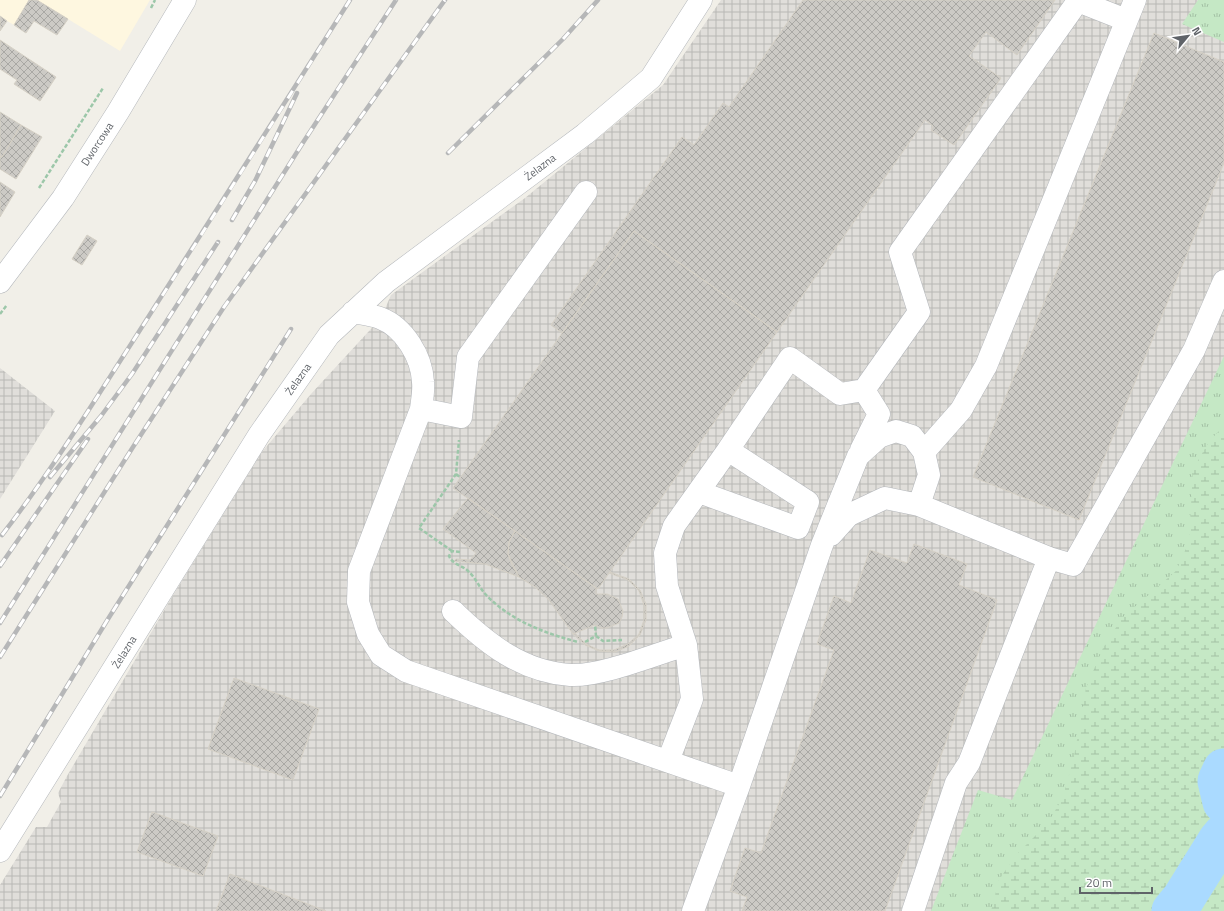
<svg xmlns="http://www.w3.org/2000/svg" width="1224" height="911" font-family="'Titillium Web',sans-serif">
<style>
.commercial{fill:#fef7e0}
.industrial{fill:url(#industrial-grid)}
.grass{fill:url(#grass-tufts)}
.wetland{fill:url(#wetland-marsh)}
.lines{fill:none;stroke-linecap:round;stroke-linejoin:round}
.river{stroke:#aadaff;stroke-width:43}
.building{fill:url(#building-cross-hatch);stroke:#d6d1c6}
.minor-casing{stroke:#b5b8bc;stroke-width:23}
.path{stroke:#9cc7a9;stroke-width:2.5;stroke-dasharray:4 2;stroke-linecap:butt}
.minor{stroke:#fff;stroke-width:22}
.rail-casing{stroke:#b6b7b8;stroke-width:4.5}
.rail{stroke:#fff;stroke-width:3;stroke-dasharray:9;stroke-linecap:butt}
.labels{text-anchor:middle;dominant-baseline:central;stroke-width:4;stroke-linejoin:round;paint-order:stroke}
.street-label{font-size:11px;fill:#5f6368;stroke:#fff}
</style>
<defs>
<pattern id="industrial-grid" width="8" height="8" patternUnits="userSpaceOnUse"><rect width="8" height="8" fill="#e0deda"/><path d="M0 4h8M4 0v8" fill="none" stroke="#b9b8b5"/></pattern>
<pattern id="grass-tufts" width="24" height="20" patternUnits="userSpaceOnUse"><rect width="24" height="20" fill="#c5e8c5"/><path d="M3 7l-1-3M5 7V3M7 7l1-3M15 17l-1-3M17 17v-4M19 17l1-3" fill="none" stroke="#a3c0a4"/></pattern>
<pattern id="wetland-marsh" width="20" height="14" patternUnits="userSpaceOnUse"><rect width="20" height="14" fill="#c5e8c5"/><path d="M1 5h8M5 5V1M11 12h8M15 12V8" fill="none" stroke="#a3c0a4"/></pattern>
<pattern id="building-cross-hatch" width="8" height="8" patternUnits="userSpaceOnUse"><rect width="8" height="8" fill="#cccac5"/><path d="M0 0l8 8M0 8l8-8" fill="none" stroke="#a9a8a4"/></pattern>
</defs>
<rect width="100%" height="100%" fill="#f1efe8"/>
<!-- commercial -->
<path class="commercial" d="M0,0h29l-15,25 -7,-4 -7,10z
M37,0h113l-30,51z"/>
<!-- industrial -->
<path class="industrial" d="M721,0h503v911h-1224v-26l36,-58h11l14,-25 -3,-9 9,-17 105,-179 89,-144 50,-59 70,-76 10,-23 134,-97 138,-113z
M0,368l55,43 -55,88z"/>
<!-- grass -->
<path class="grass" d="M1198,0h26v42l-42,-18z
M1224,356v555h-293l47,-121 34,10z"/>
<!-- wetland -->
<path class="wetland" d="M1224,426v485h-233l8,-31 16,-24 33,-33 15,-26 11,-40 12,-69 17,-40 19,-30 54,-47 13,-29 4,-73 17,-29z"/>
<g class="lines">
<!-- river -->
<path class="river" d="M1224,770l-5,11 5,21
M1173,911l10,-12 36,-58 5,-6"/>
</g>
<!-- building -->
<path class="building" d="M29,0h8l31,19 -11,16 -23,-14 -8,12 -12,-8z
M803,0h252l-38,55 -31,-23 -17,24 32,22 -47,67 -23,-15 2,-4 -8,-6 -148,212 -143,-101 -72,102 -11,-8 131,-188 12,8 29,-42 6,4z
M0,16l7,5 -7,10z
M1154,33l70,29v101l-145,357 -106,-43z
M0,40l56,37 -16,24 -26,-17 3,-4 -17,-11z
M0,112l21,13 -19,32 -2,-1z
M21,125l21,12 -26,42 -16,-10v-13l2,1z
M0,182l15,10 -15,25z
M634,231l143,101 -179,257 -145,-101z
M87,235l10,6 -15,24 -10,-6z
M468,498l47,33 -6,11 -1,12 11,23 -34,-13 -31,-3 2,-2 14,1 6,-7 -33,-24z
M515,531l81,57v6h11l11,5 5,12 -1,6 -3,6 -12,5h-6l-6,-3 -22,9 -24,-34 -14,-13 -16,-10 -7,-12 -4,-11 1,-12z
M914,544l53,20 -8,21 38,15 -112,311h-143l5,-14 -17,-6 15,-43 16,5 73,-203 -17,-6 17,-48 17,7 19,-53 37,13z
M610,572l19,7 11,11 6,14v16l-6,15 -11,11 -14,6 -16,-1 -14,-6 -12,-11 2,-1 11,11 13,6h15l14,-6 11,-10 5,-14v-15l-5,-14 -11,-11 -19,-7z
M234,678l85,31 -26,71 -85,-31z
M152,812l66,24 -15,40 -66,-24z
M230,874l96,37h-110z"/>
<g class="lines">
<!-- minor casing -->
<g class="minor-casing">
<path id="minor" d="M0,282l63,-84 55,-86 67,-112
M353,312c9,2 19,3 27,6 24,9 42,39 43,64 1,9 -1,18 -2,27l-62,162 -1,31 10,32 13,21 25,16 333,115
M421,409l40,8 7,-60 118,-165
M861,450l18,-36 -15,-24 55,-78 -19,-60 178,-251 48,19
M924,452l37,-42 25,-44 149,-366
M699,492l99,36 10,-26 -80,-52
M831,535l18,-20 36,-17 34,7 130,53 24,7 121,-215 30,-69
M453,611c33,32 69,61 117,64 30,2 86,-21 116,-30
M668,761l24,-62 -6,-54 -19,-59 -2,-33 9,-27 54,-76 62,-92 50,36 24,-4
M0,851l259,-416 70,-100 57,-53 199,-148 66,-56 50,-78
M693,911l46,-125 83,-241 36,-89 21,-19 17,-6 16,5 12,16 5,23 -10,30
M913,911l43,-128 13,-20 80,-205"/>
</g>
<!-- path -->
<path class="path" d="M151,8l4,-8
M39,188l64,-100
M0,314l7,-9
M456,474l4,3
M452,551l-33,-23 37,-54 3,-34
M460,552l-8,-1 -3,5c4,9 13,9 19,15 8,7 12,18 19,25 25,25 57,37 91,46
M596,636l7,5 19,-1
M585,642l11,-6 -1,-11"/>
<!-- minor -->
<use href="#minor" class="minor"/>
<!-- rail casing -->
<g class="rail-casing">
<path id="rail" d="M448,153l115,-114 35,-39
M232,220l23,-39 42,-88
M50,477l51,-61 31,-42 86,-132
M2,535c48,-62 89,-129 131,-194 73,-113 145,-227 217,-341
M0,566l88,-127
M0,623l304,-482 92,-141
M0,657l133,-210 91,-140 221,-307
M0,796l108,-177 183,-290"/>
</g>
<!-- rail -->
<use href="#rail" class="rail"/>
</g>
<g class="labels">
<!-- street labels -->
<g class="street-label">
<text transform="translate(97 144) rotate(-57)">Dworcowa</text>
<text transform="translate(540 167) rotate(-37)">Żelazna</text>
<text transform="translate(298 379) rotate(-55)">Żelazna</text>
<text transform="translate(124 652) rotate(-58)">Żelazna</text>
</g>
</g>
<!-- north arrow -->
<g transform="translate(1188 36) rotate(61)" stroke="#ffffff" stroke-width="3" paint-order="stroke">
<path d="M0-3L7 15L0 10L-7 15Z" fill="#5f6368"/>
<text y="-6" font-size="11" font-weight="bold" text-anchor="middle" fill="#5f6368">N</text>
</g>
<!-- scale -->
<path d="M1080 887v6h72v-6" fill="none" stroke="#5f6368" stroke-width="2"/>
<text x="1086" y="887" font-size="12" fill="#5f6368" stroke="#ffffff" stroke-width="3" paint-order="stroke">20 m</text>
</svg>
